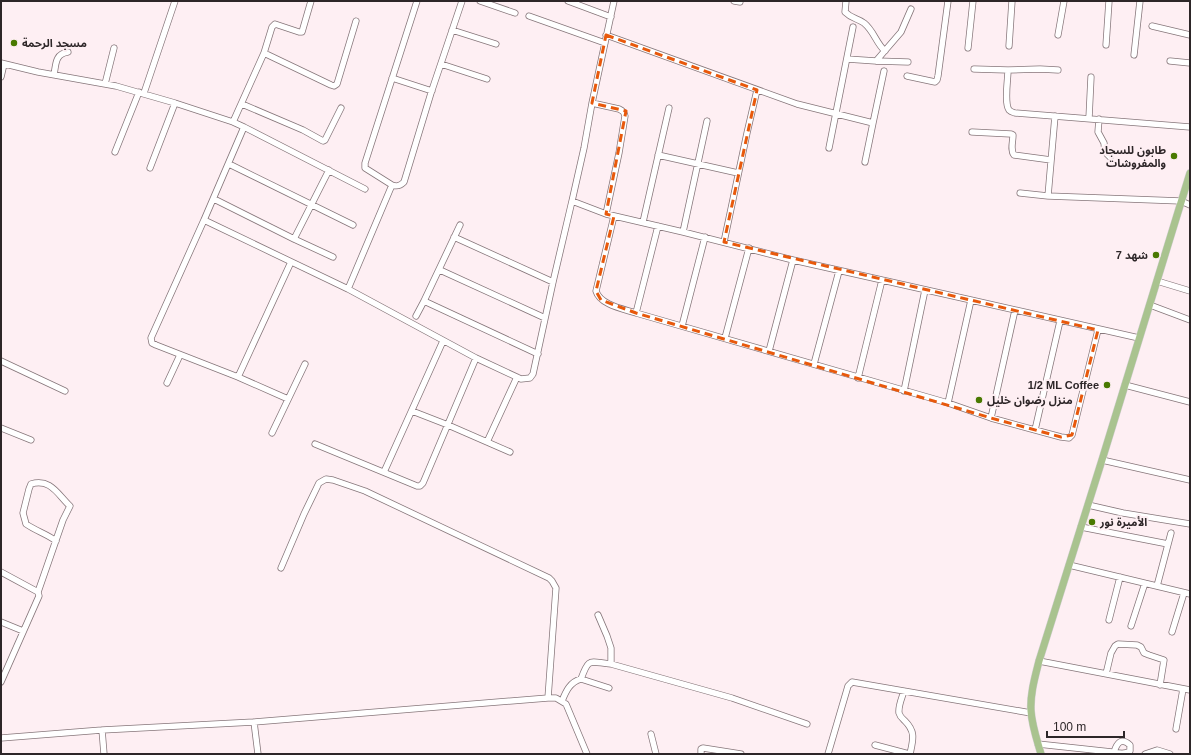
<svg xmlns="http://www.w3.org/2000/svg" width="1191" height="755" font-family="Helvetica,'Noto Sans Arabic',sans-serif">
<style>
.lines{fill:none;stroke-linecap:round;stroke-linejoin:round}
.minor-casing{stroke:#86767a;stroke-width:7}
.major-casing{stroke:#d1cfd0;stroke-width:8}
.minor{stroke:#fff;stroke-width:5.5}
.major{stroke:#a9c38f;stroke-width:7}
.marked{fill:none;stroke:#e8590c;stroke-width:3;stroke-dasharray:8 5;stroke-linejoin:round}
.poi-dot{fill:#497900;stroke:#feeff3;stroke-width:1.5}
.labels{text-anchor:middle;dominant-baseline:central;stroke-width:4;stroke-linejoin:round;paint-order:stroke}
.poi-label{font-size:11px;font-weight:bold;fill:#2d2628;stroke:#feeff3;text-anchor:start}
</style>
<rect width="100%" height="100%" fill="#feeff3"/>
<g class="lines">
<!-- minor casing -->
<g class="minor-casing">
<path id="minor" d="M480,1l35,12
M568,1l43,16
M614,1l-22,102 -8,45 -12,53 34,13 77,18 110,28 178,40 168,38
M734,1l6,1
M846,1l-1,11c7,7 12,6 19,11 10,8 12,20 21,28
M529,16l76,27
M1152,26l38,9
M452,30l44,14
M606,35l191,69 76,19 11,-52
M1058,35l6,-34
M1106,45l3,-44
M1009,46l3,-45
M968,48l5,-47
M264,53l8,-26 3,-3 24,8h3l9,-31
M1134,55l6,-54
M847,59l29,2 32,1
M876,61l25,-29 10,-23
M1170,61l20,2
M1,63l37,9 78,14 59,17 58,19 11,5 -40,93 144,69 128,69 45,21 9,-1 3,-4 20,-92 19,-81
M441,64l46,15
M974,69l34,1c0,9 -4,33 1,40 2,2 3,2 6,3l175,14
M1008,70l32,-1 18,1
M54,75c2,-11 1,-21 14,-23
M907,76l28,6 2,-2 1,-4 10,-75
M1,77l3,-13
M392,78l40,13
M105,84l9,-36
M144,93l31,-92
M592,103l27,6c4,2 5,3 6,7l-6,37 -13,61
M242,104l61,26 20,11 2,-1 16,-32
M1089,118l2,-41
M1099,119l-1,13 6,11 1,9 5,5
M233,122l31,-69 67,32 3,1 3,-2 19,-63
M244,127l121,62
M972,132l39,2 2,1c0,7 -3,15 1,20l37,5
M829,148l24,-121
M115,152l24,-60
M658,155l80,18
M865,162l8,-39
M229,164l124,61
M150,168l25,-65
M392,185l-27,-17v-5l52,-162
M1020,193l28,3 133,5 9,4
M1048,196l7,-80
M214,199l80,40 35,-69
M614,216l-18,75c4,14 28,18 40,22l312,90 43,15 70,19 8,1 3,-3 26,-105
M204,220l-53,118 1,5 4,2 82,32 53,-115
M643,222l26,-114
M683,232l24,-111
M454,237l99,45
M294,239l39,18
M724,242l23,-109 10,-43
M440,270l105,48
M1157,281l33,10
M348,289l44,-104c5,2 8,1 12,-3l27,-89 31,-92
M424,301l114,53
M1150,305l40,15
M636,313l22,-87
M416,316l8,-15 36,-76
M682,326l23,-89
M725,338l24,-90
M769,351l24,-91
M1,361l64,30
M814,364l25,-93
M238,377l50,22
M858,378l24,-98
M167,383l13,-28
M1125,385l65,17
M904,391l21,-101
M948,403l23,-103
M412,411l36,14 62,27
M991,418l24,-108
M1,428l30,12
M1035,430l25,-109
M272,433l33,-69
M487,442l30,-65
M315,444l102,42h3l3,-3 53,-125
M1102,460l88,20
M384,472l59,-131
M1088,505l35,8 67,11
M1081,527l87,17
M1069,565l121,29
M281,568l23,-54 15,-31 7,-4 7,1 32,11 184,87 3,3 4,7 -8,110
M1,572l37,20
M1157,586l14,-53
M598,615l9,21 4,12v16
M1109,620l11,-43
M1,622l22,9
M1131,626l14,-43
M1172,632l12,-39
M1039,661l151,29
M1106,674l5,-21 4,-7 3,-2 19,1 4,2 3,6 5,2 15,5 -4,25
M581,679c8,-22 8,-17 30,-15l121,34 75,26
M1,682l38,-86 -1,-4 25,-72 7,-14c-12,-11 -19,-28 -39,-22l-2,5 -6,24 3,11c10,7 21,10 30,17
M904,691c-2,7 -6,15 -5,22 1,4 4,6 6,8 11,11 8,19 5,33
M562,701c4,-10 8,-19 19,-22l28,9
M254,722l4,32
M1176,729l7,-40
M102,730l2,24
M651,734l5,20
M1,738l101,-8 152,-8 294,-24h8l10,6 21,50
M1038,744l74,8c7,1 13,3 18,-1v-6c-9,-8 -13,-2 -16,7
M875,745l34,9
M701,754v-5l2,-1 38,6
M828,754l20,-68 4,-4 179,31
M1145,754l12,-4 13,4"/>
</g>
<!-- major casing -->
<g class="major-casing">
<path id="major" d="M1041,754c-4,-14 -9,-28 -10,-43 -1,-17 4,-34 8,-50l63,-201 88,-287"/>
</g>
<!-- minor -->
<use href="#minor" class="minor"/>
<!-- major -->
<use href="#major" class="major"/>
</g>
<!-- marked area -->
<path class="marked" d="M606,35l151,55 -33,152 374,88 -26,105 -11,2 -70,-19 -355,-105 -35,-13 -5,-9 18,-75 -8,-2 20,-103 -34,-8z"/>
<!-- markers -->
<g class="poi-dot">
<circle cx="14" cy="43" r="4"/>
<circle cx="1174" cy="156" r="4"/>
<circle cx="1156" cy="255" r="4"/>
<circle cx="1107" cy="385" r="4"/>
<circle cx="979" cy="400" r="4"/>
<circle cx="1092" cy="522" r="4"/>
</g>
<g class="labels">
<!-- poi labels -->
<g class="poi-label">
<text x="22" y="43">مسجد الرحمة</text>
<text x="1166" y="150" text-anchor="end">طابون للسجاد<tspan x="1166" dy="13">والمفروشات</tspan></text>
<text x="1148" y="255" text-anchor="end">شهد 7</text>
<text x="1099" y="385" text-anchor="end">1/2 ML Coffee</text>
<text x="987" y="400">منزل رضوان خليل</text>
<text x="1100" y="522">الأميرة نور</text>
</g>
</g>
<!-- border -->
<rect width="1191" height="755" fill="none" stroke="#2d2628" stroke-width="4"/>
<!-- scale -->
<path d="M1047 731v6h77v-6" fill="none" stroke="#2d2628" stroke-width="2"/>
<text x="1053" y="731" font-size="12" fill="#2d2628" stroke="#feeff3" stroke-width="3" paint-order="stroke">100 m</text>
</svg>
